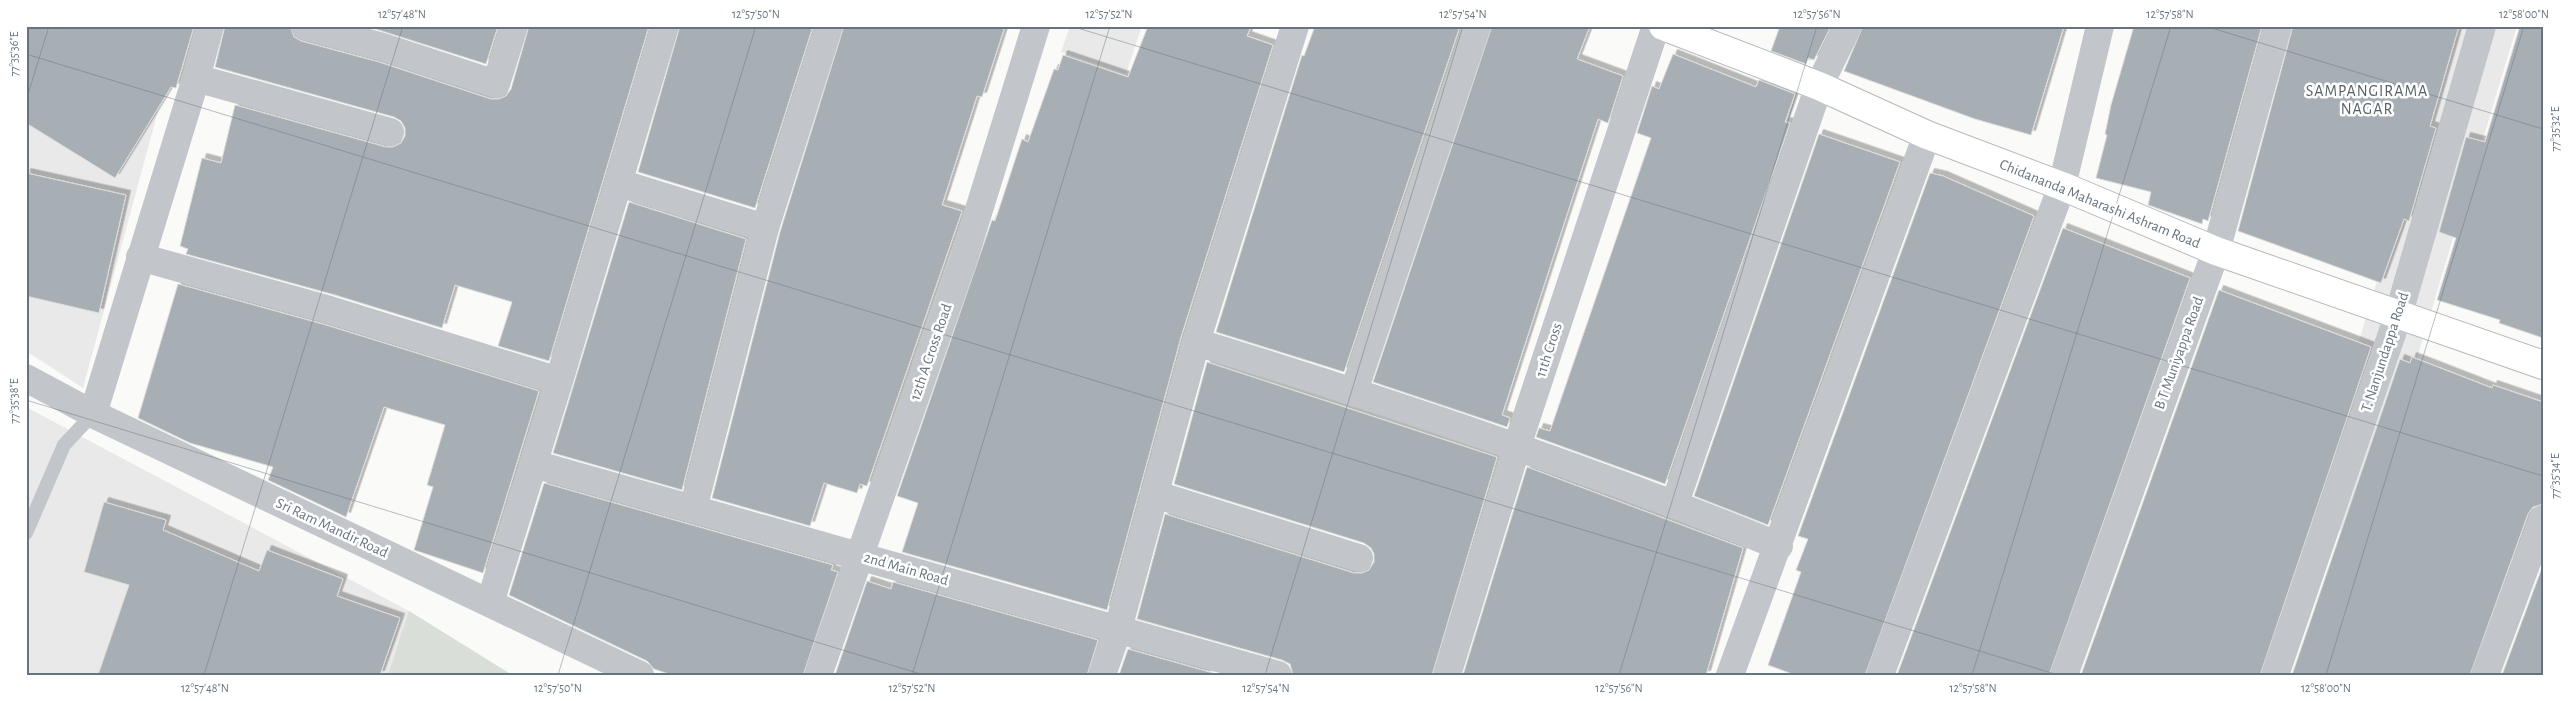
<svg xmlns="http://www.w3.org/2000/svg" width="2569" height="701" font-family="'Alegreya Sans',sans-serif">
<style>
.built{fill:#e8e9e8}
.green{fill:#daded8}
.building{fill:#a7aeb4;stroke:#dcdcda;filter:url(#shadow)}
.lines{fill:none;stroke-linecap:round;stroke-linejoin:round}
.secondary-casing{stroke:#b4b9bd;stroke-width:30}
.lane{stroke:#c2c5c9;stroke-width:14}
.street{stroke:#c2c5c9;stroke-width:28}
.secondary{stroke:#fff;stroke-width:28}
.ticks{fill:none;stroke:#67747f;stroke-width:1;stroke-opacity:0.45}
.labels{text-anchor:middle;dominant-baseline:central;stroke-width:5;stroke-linejoin:round;paint-order:stroke}
.street-label{font-size:15px;fill:#67747f;stroke:#fff}
.neighbourhood-label{font-size:16px;letter-spacing:1px;fill:#59626b;stroke:#fff}
.neatline{fill:none;stroke:#67747f;stroke-width:2}
.ticks-label{font-size:12px;text-anchor:middle;fill:#67747f}
</style>
<defs>
<filter id="shadow"><feDropShadow dx="4.5" dy="-4.5" stdDeviation="0" flood-color="#0004"/></filter>
</defs>
<rect width="100%" height="100%" fill="#fafaf8"/>
<!-- built -->
<path class="built" d="M26,26h155l-98,362 -57,-37z
M1070,26h72l-16,48 -65,-22z
M2454,26h63l-154,511 -58,-17z
M26,407l383,204 103,64h-486z"/>
<!-- green -->
<path class="green" d="M409,611l103,64h-124z"/>
<!-- building -->
<path class="building" d="M26,26h168l-18,62 -5,-1 -56,91 -89,-55z
M225,26h65l4,11 7,4 78,21 112,37h8l7,-3 5,-7 18,-63h120l-100,335 -51,-15 14,-44 -57,-17 -13,43 -107,-33 -149,-41 2,-5 -8,-3 22,-88 19,5 14,-58 151,42h7l8,-4 4,-7v-8l-4,-7 -7,-4 -179,-50z
M366,26h132l-12,38z
M680,26h133l-58,182 -117,-36z
M844,26h161l-23,71 -5,-1 -35,109 20,6 -95,275 -7,-2 -3,9 -33,-10 -14,43 -98,-28 68,-266z
M1148,26h103l-4,10 26,9 -92,292 -74,273 -205,-58 16,-49 -21,-7 95,-276 3,1 27,-82 6,3 26,-73 4,1 5,-15 65,22z
M1315,26h145l-116,346 -128,-40 86,-277 2,1z
M1492,26h98l-13,33 46,17 -15,47 -10,-4 -96,296 8,3 -3,9 -134,-45z
M1780,26h51l-17,34 -6,-2 -2,6 -35,-13z
M1863,26h201l-33,109 -56,-16 -131,-48z
M2134,26h128l-54,195 -5,-2 -1,5 -54,-19 3,-13 -55,-14 11,-43 -2,-1 6,-29z
M2293,26h166l-29,100 6,2 -27,93 -5,-2 -23,64 -143,-52z
M2520,26h23v312l-44,-15 1,-3 -63,-20 19,-62 -17,-6 27,-95 19,5z
M1673,54l83,33 3,-7 36,14 -10,28 5,1 -125,361 -129,-47 3,-9 11,3 101,-293 -14,-5 15,-47 7,3z
M1819,134l81,28 -132,363 -74,-29z
M26,173l100,22 -27,118 -73,-17z
M1930,173l13,3 91,40 -169,459h-70l-27,-10 33,-93 -5,-2 12,-31 -10,-3z
M629,202l117,37 -64,251 -129,-37z
M2063,228l127,50 -141,397h-152z
M178,284l148,41 213,66 -56,182 -69,-23 19,-63 -6,-2 18,-60 -61,-18 -38,110 -78,-37 5,-13 -83,-24 -52,-25z
M2219,290l152,57 -111,328h-179z
M2412,357l80,31 1,-3 50,17v102l-10,3 -5,7 -58,161h-178l108,-316 10,4z
M1207,362l290,95 -65,218h-139l-3,-11 -8,-4 -145,-41 28,-105 189,59h8l7,-3 5,-8v-8l-3,-6 -7,-5 -190,-59z
M1527,467l216,81 -37,127h-243z
M544,483l289,82 -2,5 7,2 -35,103h-131l-18,-6 -7,-8 -138,-66z
M104,502l62,18 -3,10 96,41 8,-21 76,29 -6,17 63,22 -20,57h-282l31,-90 -45,-13z
M2543,565v110h-41z
M867,581l24,8 2,-7 205,58 -11,35h-252z
M1128,649l92,26h-101z"/>
<g class="lines">
<!-- secondary casing -->
<g class="secondary-casing">
<path id="secondary" d="M1663,26l156,60 108,49 135,51 154,65 327,114"/>
</g>
<!-- lane -->
<path class="lane" d="M26,533l38,-88 29,-31"/>
<!-- street -->
<path class="street" d="M305,26l78,21 113,37 18,-58
M196,78l194,54
M619,183l146,45
M140,257l190,53 229,71
M1196,342c197,61 392,126 583,204
M26,378l67,36 547,261
M1354,391l123,-365
M93,414l103,-336 14,-52
M534,464l744,211
M1154,494l205,64
M1675,503l144,-417 29,-60
M693,509l72,-281 64,-202
M490,603l69,-222 106,-355
M818,675l146,-417 72,-232
M1102,675l16,-46 78,-287 99,-316
M1447,675l70,-229 139,-420
M1730,675l197,-540
M1880,675l182,-489 38,-160
M2064,675l152,-424 62,-225
M2275,675l123,-359 84,-290
M2485,675l58,-156"/>
<!-- secondary -->
<use href="#secondary" class="secondary"/>
</g>
<!-- ticks -->
<path class="ticks" d="M1071,26l1472,450M2205,26l338,103M26,54l2032,621M26,101l23,-75M26,400l898,275M204,675l199,-649M558,675l198,-649M912,675l198,-649M1265,675l198,-649M1619,675l198,-649M1972,675l199,-649M2326,675l198,-649"/>
<g class="labels">
<!-- street labels -->
<g class="street-label">
<text transform="translate(2100 204) rotate(22)">Chidananda Maharashi Ashram Road</text>
<text transform="translate(1549 350) rotate(-72)">11th Cross</text>
<text transform="translate(931 352) rotate(-71)">12th A Cross Road</text>
<text transform="translate(2385 352) rotate(-72)">T. Nanjundappa Road</text>
<text transform="translate(2179 353) rotate(-70)">B T Muniyappa Road</text>
<text transform="translate(332 528) rotate(25)">Sri Ram Mandir Road</text>
<text transform="translate(906 569) rotate(16)">2nd Main Road</text>
</g>
<!-- neighbourhood labels -->
<g class="neighbourhood-label">
<text x="2367" y="91">SAMPANGIRAMA<tspan x="2367" dy="18">NAGAR</tspan></text>
</g>
</g>
<!-- border -->
<rect width="2569" height="701" fill="none" stroke="#ffffff" stroke-width="55"/>
<rect x="28" y="28" width="2514" height="646" class="neatline"/>
<g class="ticks-label">
<text x="402" y="18">12°57'48"N</text>
<text x="756" y="18">12°57'50"N</text>
<text x="1109" y="18">12°57'52"N</text>
<text x="1463" y="18">12°57'54"N</text>
<text x="1817" y="18">12°57'56"N</text>
<text x="2170" y="18">12°57'58"N</text>
<text x="2524" y="18">12°58'00"N</text>
<text transform="translate(14 54) rotate(-90)" y="4">77°35'36"E</text>
<text transform="translate(2555 129) rotate(-90)" y="4">77°35'32"E</text>
<text transform="translate(14 401) rotate(-90)" y="4">77°35'38"E</text>
<text transform="translate(2555 476) rotate(-90)" y="4">77°35'34"E</text>
<text x="205" y="692">12°57'48"N</text>
<text x="558" y="692">12°57'50"N</text>
<text x="912" y="692">12°57'52"N</text>
<text x="1266" y="692">12°57'54"N</text>
<text x="1619" y="692">12°57'56"N</text>
<text x="1973" y="692">12°57'58"N</text>
<text x="2326" y="692">12°58'00"N</text>
</g>
</svg>
